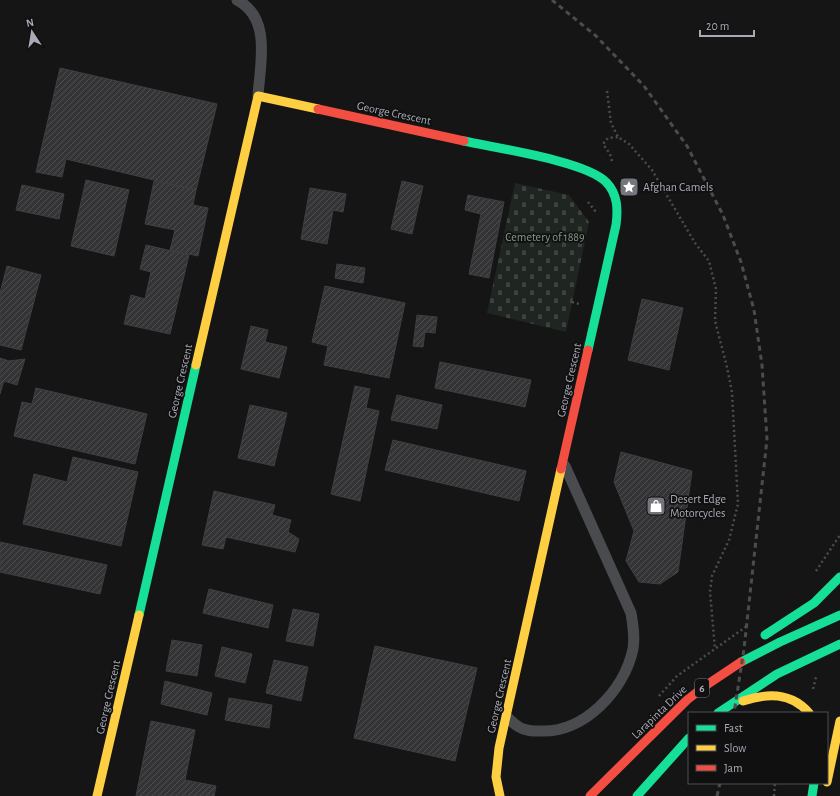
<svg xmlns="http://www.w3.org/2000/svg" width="840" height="796" font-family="'Alegreya Sans',sans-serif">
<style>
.cemetery{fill:url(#cemetery-stones)}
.building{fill:url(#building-hatch);stroke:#3e3f42}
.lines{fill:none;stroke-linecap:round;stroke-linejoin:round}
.path{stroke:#4b4c4f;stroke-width:2.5;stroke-dasharray:2 3;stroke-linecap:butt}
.lane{stroke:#4a4b4e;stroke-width:11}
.fast{stroke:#16e098;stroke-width:9}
.slow{stroke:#ffcf43;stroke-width:9}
.jam{stroke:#f24e42;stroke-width:9}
.rail{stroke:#4b4c4f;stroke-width:3;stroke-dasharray:5 4;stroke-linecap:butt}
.labels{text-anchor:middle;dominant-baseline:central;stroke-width:3.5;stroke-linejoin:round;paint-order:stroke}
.shield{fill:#101011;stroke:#7a7c84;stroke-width:1}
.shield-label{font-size:11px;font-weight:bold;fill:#a8aab5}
.street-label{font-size:12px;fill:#a8aab5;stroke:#101011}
.poi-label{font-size:12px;fill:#a8aab5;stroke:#101011;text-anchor:start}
.park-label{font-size:12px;fill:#819e86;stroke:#101011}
</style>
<defs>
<pattern id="cemetery-stones" width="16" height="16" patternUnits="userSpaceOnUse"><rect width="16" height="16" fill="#1f2521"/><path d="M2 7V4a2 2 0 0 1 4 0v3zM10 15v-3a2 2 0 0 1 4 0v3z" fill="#3d423f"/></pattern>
<pattern id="building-hatch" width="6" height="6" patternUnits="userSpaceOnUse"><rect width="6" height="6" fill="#343437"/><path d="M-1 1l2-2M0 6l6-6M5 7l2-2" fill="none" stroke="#4f4f52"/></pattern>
</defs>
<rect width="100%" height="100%" fill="#151516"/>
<!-- cemetery -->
<path class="cemetery" d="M515,183l54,12 20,27 -23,110 -79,-19z"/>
<!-- building -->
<path class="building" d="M60,68l157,36 -21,86 -130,-31 -4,18 -26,-5z
M86,180l43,10 -15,66 -43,-10z
M154,181l42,9 -3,15 15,3 -10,48 -28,-6 5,-20 -30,-6z
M402,181l21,5 -11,48 -21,-5z
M22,185l42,9 -5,25 -43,-9z
M310,188l36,6 -3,18 -10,-2 -6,34 -26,-5z
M468,195l36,7 -15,76 -20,-4 12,-60 -16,-4z
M146,245l43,10 -19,79 -46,-10 7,-29 14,4 6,-27 -11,-3z
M337,264l28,4 -2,15 -28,-5z
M7,266l34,9 -20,75 -21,-5v-52z
M325,286l80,17 -16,75 -65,-13 4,-19 -16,-4z
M642,299l41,9 -14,62 -41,-10z
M417,315l20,2 -2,16 -10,-1 -2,15 -10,-1z
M251,326l17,4 -3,12 22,5 -8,31 -38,-9z
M0,358l9,3 16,-2 -8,26 -13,-4 -4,13z
M440,362l91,18 -6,27 -90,-19z
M355,386l15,3 -4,19 13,3 -19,90 -29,-7z
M36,388l111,26 -12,50 -121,-28 8,-34 10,2z
M397,395l45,10 -5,24 -46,-9z
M250,405l37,8 -13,53 -36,-8z
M393,440l133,31 -7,30 -134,-31z
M621,452l71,19 -14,101 -18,12 -21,-2 -13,-21 8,-30 -20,-49z
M73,457l65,15 -17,74 -98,-22 11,-50 33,8z
M214,491l61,14 -3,10 19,5 -3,12 11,7 -4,13 -69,-15 -3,12 -21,-4z
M0,542l107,23 -7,29 -100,-22z
M209,589l64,16 -5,23 -65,-15z
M293,609l26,5 -6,32 -27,-5z
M172,640l30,5 -5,31 -31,-5z
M375,646l102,22 -22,93 -101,-23z
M222,647l30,7 -7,29 -30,-7z
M274,660l34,7 -7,34 -35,-8z
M165,681l47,12 -5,22 -46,-11z
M229,698l43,7 -3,23 -44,-8z
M151,721l44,9 -10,50 31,6 -2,10h-78z"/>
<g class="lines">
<!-- path -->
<path class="path" d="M607,91l4,32 7,14 11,7 23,26 43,73 14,18 7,28 -1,32 12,46 5,25 6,112 -9,36 -17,36 -2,16 5,57
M612,161l-2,-7 -7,-10 5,-6 10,-1
M588,202l8,10
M572,302l7,2
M816,571l24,-36
M813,689l3,-12
M659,696l18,-20 70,-50
M774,796l1,-13"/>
<!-- lane -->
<path class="lane" d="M237,0c35,18 23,64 21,96
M507,717c4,4 8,8 12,10 6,4 14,4 21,4 44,2 84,-40 93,-82 2,-12 0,-24 -2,-36l-66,-147"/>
<!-- fast -->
<path class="fast" d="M464,141c31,7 122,20 142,41 12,12 12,28 10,43l-28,125
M139,615l57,-250
M765,635l49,-32 26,-26
M741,662l39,-20 60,-27
M718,713l59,-39 63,-30
M637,796l52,-58
M812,796l2,-13"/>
<!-- slow -->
<path class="slow" d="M196,365l62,-269 60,13
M743,701c24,-8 48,-9 66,12
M827,782l13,-61
M97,796l42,-181
M500,796l-4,-19 3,-29 62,-279"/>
<!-- jam -->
<path class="jam" d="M318,109l146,32
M561,469l27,-119
M590,796l97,-96 18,-14 36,-24"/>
<!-- rail -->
<path class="rail" d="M552,0l44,36 48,50 43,60 36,69 18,47 13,48 8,55 5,74 -23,210 -10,64
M717,796l3,-13"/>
</g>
<!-- icons -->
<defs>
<g id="sight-square" transform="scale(1)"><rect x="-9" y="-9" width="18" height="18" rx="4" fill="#75767d" stroke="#101011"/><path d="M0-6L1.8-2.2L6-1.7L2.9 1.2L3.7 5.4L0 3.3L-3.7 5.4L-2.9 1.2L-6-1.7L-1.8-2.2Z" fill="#fff"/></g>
<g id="shop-square" transform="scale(1)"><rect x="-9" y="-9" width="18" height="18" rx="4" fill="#75767d" stroke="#101011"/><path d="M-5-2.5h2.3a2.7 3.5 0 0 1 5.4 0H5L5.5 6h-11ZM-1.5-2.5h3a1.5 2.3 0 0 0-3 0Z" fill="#fff"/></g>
</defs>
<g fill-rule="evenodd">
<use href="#sight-square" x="629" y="187"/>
<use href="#shop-square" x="656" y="506"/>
</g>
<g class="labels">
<!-- shield labels -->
<rect class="shield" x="695" y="679" width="14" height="18" rx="3"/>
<g class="shield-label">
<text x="702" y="688">6</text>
</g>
<!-- street labels -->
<g class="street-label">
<text transform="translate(394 113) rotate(12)">George Crescent</text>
<text transform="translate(569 380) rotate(-77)">George Crescent</text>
<text transform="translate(180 381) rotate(-77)">George Crescent</text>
<text transform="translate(499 696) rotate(-77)">George Crescent</text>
<text transform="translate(108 697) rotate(-77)">George Crescent</text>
<text transform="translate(659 712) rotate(-44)">Larapinta Drive</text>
</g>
<!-- poi labels -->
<g class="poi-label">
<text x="643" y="187">Afghan Camels</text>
<text x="670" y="499">Desert Edge<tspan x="670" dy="14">Motorcycles</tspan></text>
</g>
<!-- park labels -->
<g class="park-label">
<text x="545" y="237">Cemetery of 1889</text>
</g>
</g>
<!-- legend -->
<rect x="688" y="712" width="140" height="72" fill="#101011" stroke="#4d4e53"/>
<rect x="696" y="725" width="20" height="6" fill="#16e098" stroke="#4d4e53"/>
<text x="724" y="732" font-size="12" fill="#a8aab5">Fast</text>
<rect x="696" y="745" width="20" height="6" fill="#ffcf43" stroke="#4d4e53"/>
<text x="724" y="752" font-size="12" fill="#a8aab5">Slow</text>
<rect x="696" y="765" width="20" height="6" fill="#f24e42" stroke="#4d4e53"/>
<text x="724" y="772" font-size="12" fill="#a8aab5">Jam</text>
<!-- north arrow -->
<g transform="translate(32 32) rotate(348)" stroke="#101011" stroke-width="3" paint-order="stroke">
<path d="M0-3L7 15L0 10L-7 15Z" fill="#a8aab5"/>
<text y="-6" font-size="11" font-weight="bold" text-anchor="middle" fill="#a8aab5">N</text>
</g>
<!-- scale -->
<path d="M700 30v6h54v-6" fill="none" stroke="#a8aab5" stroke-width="2"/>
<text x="706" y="30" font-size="12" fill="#a8aab5" stroke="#101011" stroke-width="3" paint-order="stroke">20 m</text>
</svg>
